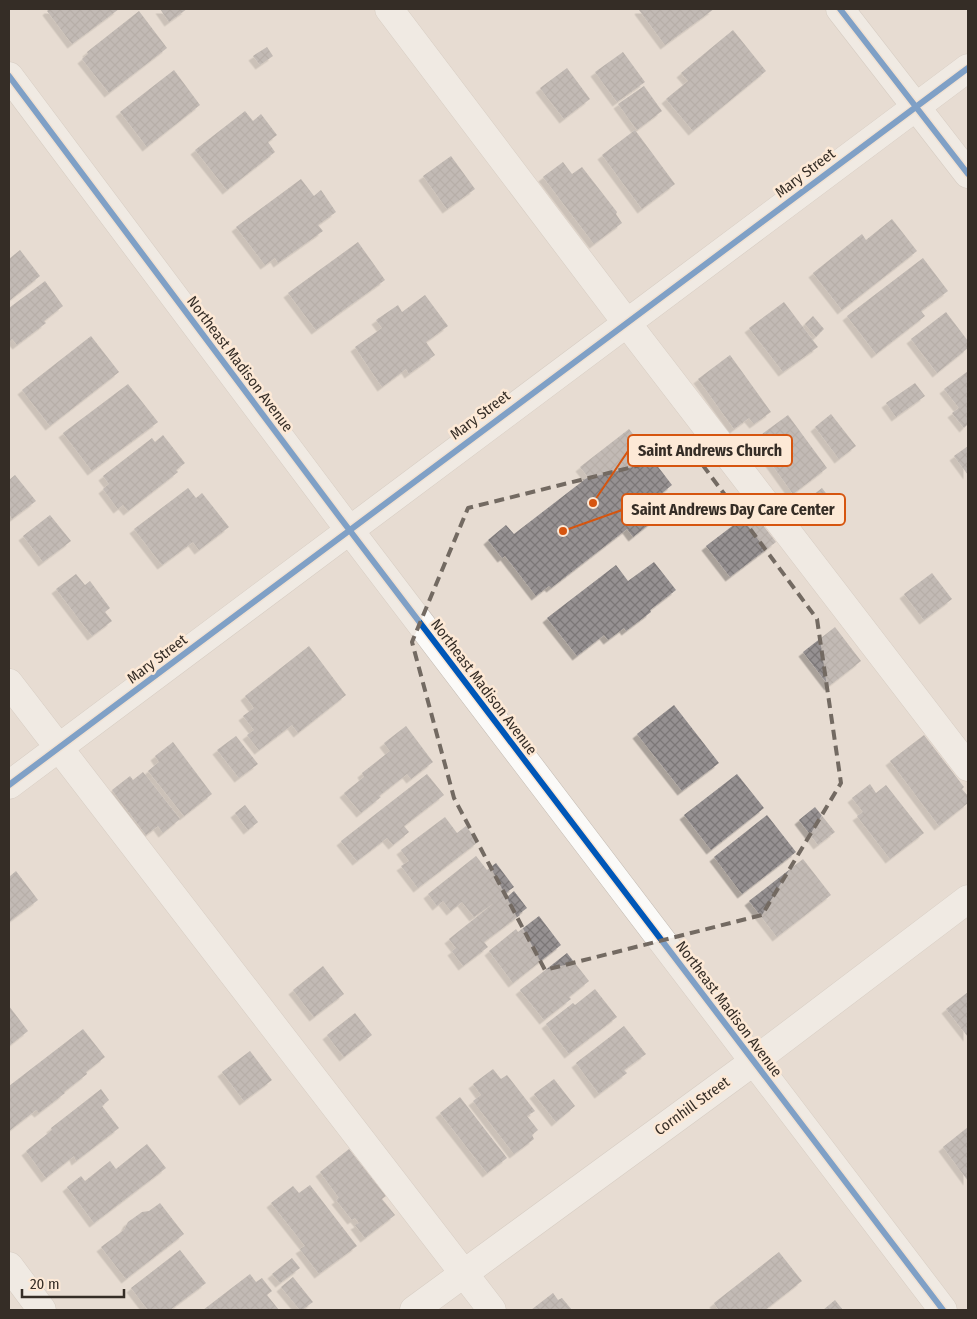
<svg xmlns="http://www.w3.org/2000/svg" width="977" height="1319" font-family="'Fira Sans Condensed',sans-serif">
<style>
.building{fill:url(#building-cross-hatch);filter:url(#shadow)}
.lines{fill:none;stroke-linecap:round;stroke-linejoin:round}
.minor-casing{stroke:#c2bab2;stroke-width:29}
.major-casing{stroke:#c2bab2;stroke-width:29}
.minor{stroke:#fbfaf8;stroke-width:28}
.major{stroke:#fbfaf8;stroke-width:28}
.cycleway-casing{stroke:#fde9d6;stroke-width:9}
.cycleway{stroke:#0057b8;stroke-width:6}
.marked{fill:none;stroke:#736a62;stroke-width:4;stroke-dasharray:10 6;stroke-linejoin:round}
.labels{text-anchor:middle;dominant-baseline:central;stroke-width:5;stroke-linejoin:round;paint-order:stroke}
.street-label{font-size:15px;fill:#352d26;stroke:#fde9d6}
.leader{fill:none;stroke:#d6550f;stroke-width:2}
.callout-dot{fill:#d6550f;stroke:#fde9d6;stroke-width:2}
.callout{fill:#fde9d6;stroke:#d6550f;stroke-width:2}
.callout-label{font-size:16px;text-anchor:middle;font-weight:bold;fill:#352d26}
</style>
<defs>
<pattern id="building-cross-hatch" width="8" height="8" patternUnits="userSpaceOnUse" patternTransform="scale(1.25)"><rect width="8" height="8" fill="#969192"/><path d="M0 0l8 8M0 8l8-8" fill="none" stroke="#7b7777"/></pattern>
<filter id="shadow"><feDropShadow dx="-4.5" dy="4.5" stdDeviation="0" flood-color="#0004"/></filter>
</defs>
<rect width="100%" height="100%" fill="#e7dcd2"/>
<!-- building -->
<path class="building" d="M49,9h70l-47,35 -25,-33z
M160,9h27l-18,13z
M640,9h74l-49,36 -26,-35z
M139,11l28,37 -58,45 -27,-34 6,-5 -1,-2z
M733,30l33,41 -73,60 -27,-32 22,-18 -7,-8z
M267,47l6,9 -13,9 -7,-9z
M623,52l22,30 -28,20 -22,-30z
M567,68l23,31 -26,20 -24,-31z
M174,70l26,35 -53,42 -27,-35z
M644,86l18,25 -25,19 -19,-26z
M245,111l8,10 8,-7 16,21 -9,7 7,10 -48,38 -32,-40z
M635,130l40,54 -33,25 -40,-54z
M451,156l24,33 -28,20 -24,-33z
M563,162l9,12 10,-7 35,45 -1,2 6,9 -28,21 -51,-67z
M301,179l13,17 7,-6 15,22 -18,13 5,6 -45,32 -3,-5 -10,7 -29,-38z
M892,219l25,32 -75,59 -29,-37 49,-39 4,6z
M358,242l27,38 -69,50 -28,-37z
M20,250l20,26 -31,25v-42z
M923,258l25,33 -27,20 4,5 -49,38 -29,-38z
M45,281l18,25 -19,15 2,2 -29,22 -5,-6 -3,3v-34z
M425,295l23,31 -22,16 9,13 -26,19 -3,-5 -24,18 -27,-40 27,-19 -6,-8 22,-15 4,7z
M784,302l34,45 -35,25 -34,-44z
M946,312l22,29v7l-31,25 -26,-34z
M813,316l11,13 -8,8 -11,-13z
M91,336l28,36 -69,54 -28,-36z
M730,355l41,57 -17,12 -5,-6 -15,11 -36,-50z
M968,371v53l-4,4 -12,-15 7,-5 -15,-19z
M915,383l10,13 -29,21 -10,-14z
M128,384l30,38 -66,49 -29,-38z
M831,414l25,32 -17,13 -24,-32z
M788,415l39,53 -34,26 -39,-54z
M629,429l43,56 -15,12 10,13 -34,27 -6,-8 -76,59 -2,-2 -13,10 -31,-40 -3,2 -14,-18 18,-15 8,9 74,-57 -8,-10z
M163,435l22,28 -9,7 2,2 -50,39 -5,-6 -5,4 -15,-20 6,-5 -6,-8 49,-38 3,4z
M968,446v29l-14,-19z
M15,475l21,26 -24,18 -3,-5v-34z
M188,488l8,10 6,-5 27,34 -30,23 -6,-8 -31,23 -28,-36z
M822,488l10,13 -22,17 -10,-13z
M752,511l24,31 -46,35 -24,-31z
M50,515l21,26 -28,21 -20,-26z
M654,562l22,28 -26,20 1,2 -25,19 -2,-3 -16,12 -4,-5 -27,21 -30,-38 69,-53 12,16z
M932,573l20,26 -28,21 -20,-26z
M76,574l9,11 5,-4 20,27 -5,4 7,9 -20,15 -36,-47z
M835,627l26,34 -32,25 -26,-34z
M309,646l37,49 -48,38 -6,-8 -33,25 -12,-15 7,-5 -11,-14 11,-8 -9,-12z
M674,705l45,58 -37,28 -45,-57z
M406,726l27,36 -22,17 -4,-5 -28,22 2,1 -20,16 -17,-20 20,-16 -2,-4 28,-22 -6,-8z
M924,735l40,52 -2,2 6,7v7l-29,23 -49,-65z
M236,736l22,28 -19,14 -22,-28z
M173,742l39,52 -28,22 -36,-45 11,-9 -4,-6z
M143,772l37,47 -17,14 -5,-7 -12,9 -34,-45 18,-14 3,4z
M427,774l17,21 -40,31 5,6 -16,13 -6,-7 -30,23 -16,-20z
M737,774l27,34 -53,42 -27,-35z
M870,784l6,9 10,-8 38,48 -34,26 -33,-43 6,-4 -11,-14z
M245,805l13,17 -10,8 -13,-17z
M815,807l20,25 -17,13 -19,-25z
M767,815l29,37 -54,42 -28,-37z
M445,817l12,16 9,-7 12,16 -60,46 -17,-22 8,-5 -8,-11z
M476,856l11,14 9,-7 18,24 -10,7 3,3 7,-6 13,17 -8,6 1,1 -36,27 4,5 -25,19 -11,-15 4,-3 -7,-9 45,-36 -20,14 -12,-15 -11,9 -8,-10 -6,5 -9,-12z
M803,859l28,36 -54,42 -28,-36z
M16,871l22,29 -29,22v-45z
M539,916l22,29 -48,38 -24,-32 27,-22 2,3z
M567,953l22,28 -20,16 2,2 -27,21 -24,-30z
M323,966l21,28 -30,23 -21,-27z
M595,989l22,28 -48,37 -23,-30 27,-21 2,2z
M968,992v45l-22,-28z
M9,1006l19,25 -19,15z
M355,1013l17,22 -28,22 -17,-22z
M624,1026l22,28 -22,16 3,3 -28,21 -23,-31z
M83,1029l22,28 -19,15 1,2 -23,18 1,1 -26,20 -3,-3 -27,21v-45z
M250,1051l22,29 -28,21 -22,-29z
M493,1069l8,10 6,-4 28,36 -8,5 11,14 -6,5 2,4 -20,15 -41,-53 8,-6 -8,-11z
M554,1079l21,27 -19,16 -22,-28z
M101,1089l8,11 -7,6 17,22 -43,33 -2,-5 -28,22 -20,-27 26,-21 -1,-2z
M460,1097l47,61 -20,15 -47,-60z
M968,1127v54l-25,-34z
M147,1144l19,24 -72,55 -27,-36 14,-11 4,5 25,-20 6,8z
M349,1149l37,47 -4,3 13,16 -30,23 -10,-13 4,-2 -4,-5 -3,2 -16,-20 3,-2 -19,-26z
M310,1185l47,61 -38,28 -19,-25 5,-3 -34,-43 22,-17 6,7z
M160,1203l24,31 -58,45 -25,-32 23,-17 4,-8 14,-10 7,-1z
M180,1250l26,33 -36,27h-22l-17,-22z
M779,1252l23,29 -37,29h-49l2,-1 -4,-6z
M292,1258l8,10 -20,15 -8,-9z
M250,1274l6,8 6,-4 10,13 -5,4 12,15h-76z
M293,1277l20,25 -11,8h-2l-19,-23z
M553,1293l5,7 4,-2 10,12h-41z
M835,1300l8,10h-20z"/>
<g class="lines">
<!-- minor casing -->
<g class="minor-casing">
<path id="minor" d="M389,9l237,313 342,445
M840,9l128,165
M9,76l329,439 605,795
M9,683l483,627
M9,785l959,-717
M414,1310l339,-248 215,-163"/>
</g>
<!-- major casing -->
<g class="major-casing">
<path id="major" d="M9,1266l33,44"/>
</g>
<!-- minor -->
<use href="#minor" class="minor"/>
<!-- major -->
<use href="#major" class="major"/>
<!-- cycleway casing -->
<g class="cycleway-casing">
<path id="cycleway" d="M840,9l128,165
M9,76l329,439 605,795
M9,785l959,-717"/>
</g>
<!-- cycleway -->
<use href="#cycleway" class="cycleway"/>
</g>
<!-- marked area -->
<path d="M0 0H977V1319H0ZM693,452l124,167 24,164 -79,132 -217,55 -91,-172 -42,-156 56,-134z" fill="#e7dcd2" fill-opacity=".55" fill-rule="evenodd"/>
<path class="marked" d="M693,452l124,167 24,164 -79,132 -217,55 -91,-172 -42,-156 56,-134z"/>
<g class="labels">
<!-- street labels -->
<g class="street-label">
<text transform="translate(805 173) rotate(-37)">Mary Street</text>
<text transform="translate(240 364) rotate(53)">Northeast Madison Avenue</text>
<text transform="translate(480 415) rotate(-37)">Mary Street</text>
<text transform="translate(157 659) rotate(-37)">Mary Street</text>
<text transform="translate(484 687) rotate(53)">Northeast Madison Avenue</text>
<text transform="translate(729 1009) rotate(53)">Northeast Madison Avenue</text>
<text transform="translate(692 1106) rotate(-36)">Cornhill Street</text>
</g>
</g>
<!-- callouts -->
<path class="leader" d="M593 503L628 451M563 531L622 510"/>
<g class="callout-dot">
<circle cx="593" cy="503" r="5"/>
<circle cx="563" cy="531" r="5"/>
</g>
<g class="callout">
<rect x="628" y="435" width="164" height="31" rx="5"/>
<rect x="622" y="494" width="223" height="31" rx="5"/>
</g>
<g class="callout-label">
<text x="710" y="456">Saint Andrews Church</text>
<text x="733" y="515">Saint Andrews Day Care Center</text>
</g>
<!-- border -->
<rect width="977" height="1319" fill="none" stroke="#352d26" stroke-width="20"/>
<!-- scale -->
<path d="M22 1289v8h102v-8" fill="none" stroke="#352d26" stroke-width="2.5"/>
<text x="30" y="1289" font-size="15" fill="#352d26" stroke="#fde9d6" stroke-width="4" paint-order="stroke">20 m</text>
</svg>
